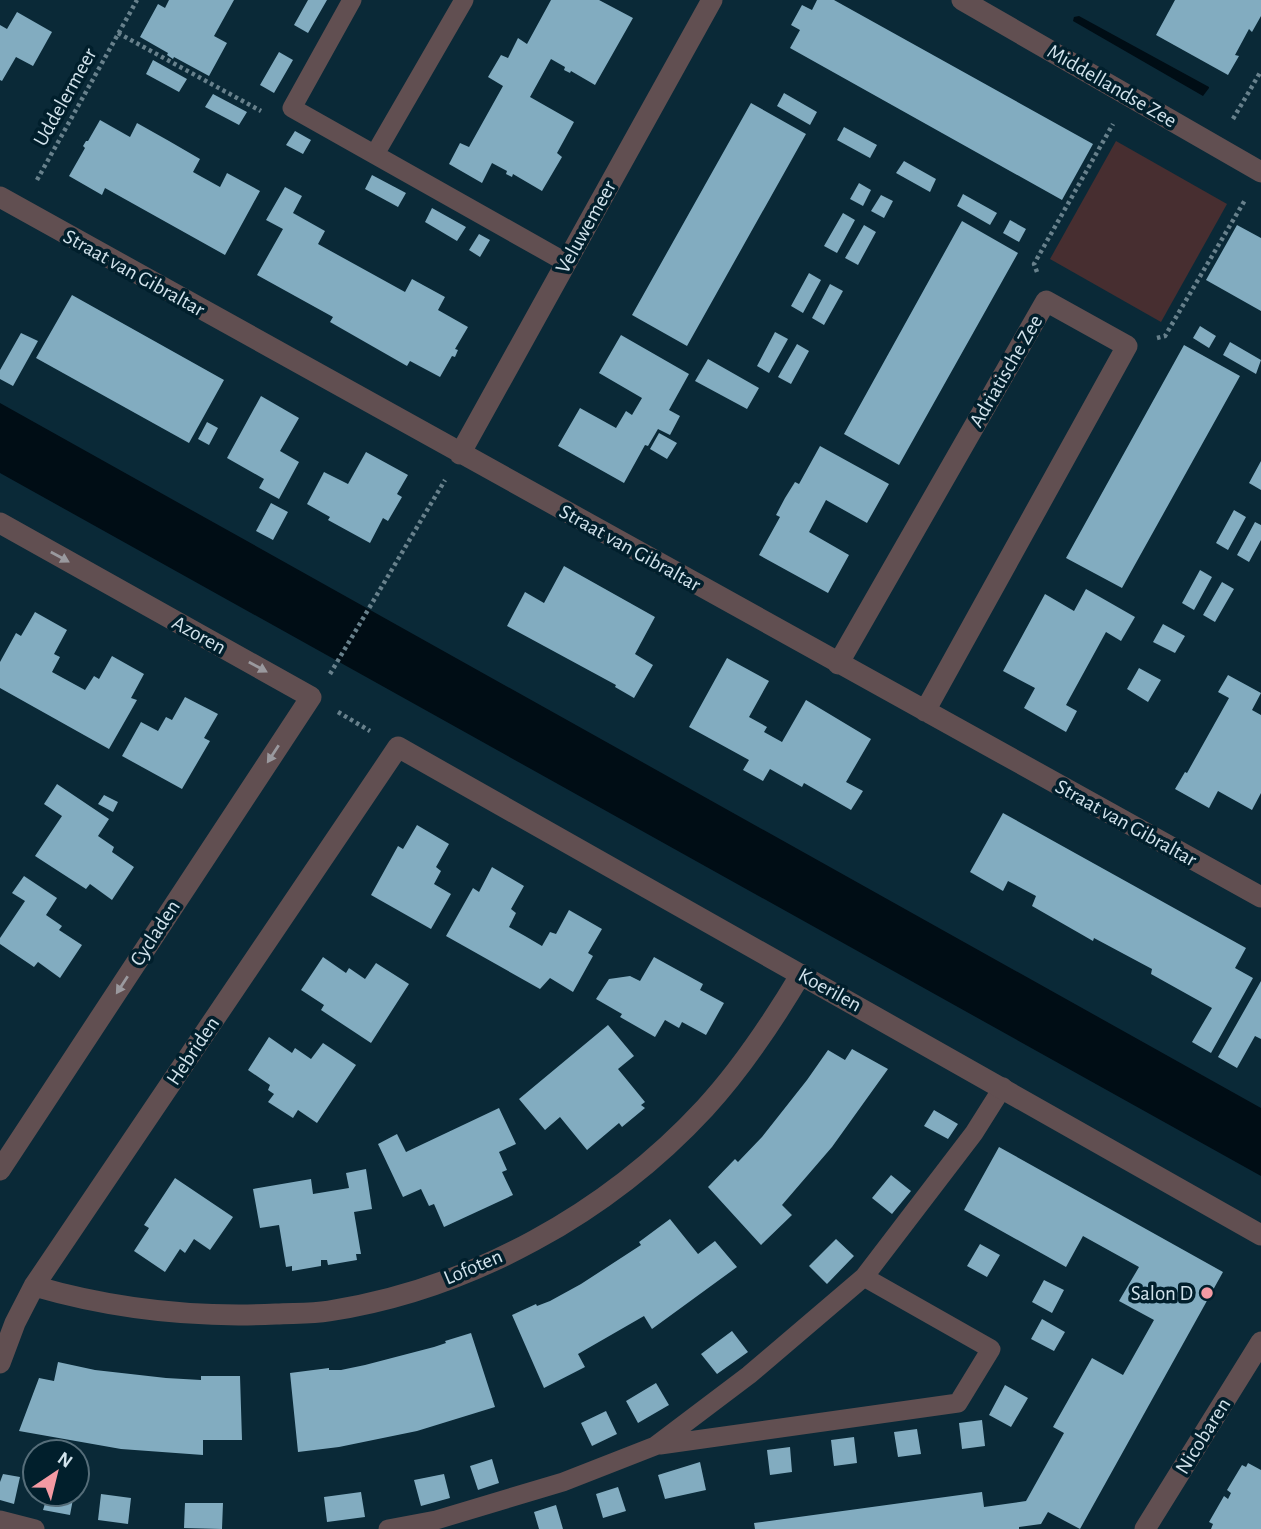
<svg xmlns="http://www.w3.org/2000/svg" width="1261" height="1529" font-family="'Alegreya Sans',sans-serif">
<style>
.green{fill:#472e30}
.water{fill:#000d15}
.building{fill:#82acc0}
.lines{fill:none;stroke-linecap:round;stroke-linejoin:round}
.path{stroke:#68818c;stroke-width:4.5;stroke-dasharray:3.5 3.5;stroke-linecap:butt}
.lane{stroke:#614f51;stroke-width:19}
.street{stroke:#614f51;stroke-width:21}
.oneway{fill:#9a999e}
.poi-dot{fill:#f49aa3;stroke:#011f2c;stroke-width:2.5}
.labels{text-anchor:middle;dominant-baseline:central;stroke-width:7;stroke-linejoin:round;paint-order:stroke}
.street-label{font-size:21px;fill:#d2e3ec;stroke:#011f2c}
.poi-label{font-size:21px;fill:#d2e3ec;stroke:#011f2c;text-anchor:end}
</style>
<rect width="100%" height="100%" fill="#0a2937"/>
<!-- green -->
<path class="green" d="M1116,141l111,63 -66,118 -111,-63z"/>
<!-- water -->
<path class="water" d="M1079,16l130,71v1l-6,8 -130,-75 1,-4z
M0,403l1261,705v68l-1261,-703z"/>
<!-- building -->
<path class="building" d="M169,0h65l-20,36 13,7 -18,33 -35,-19 -1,2 -6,-4 1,-2 -28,-16 18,-33 7,4z
M308,0h19l-19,33 -14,-8z
M551,0h48l34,18 -38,67 -24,-14 -1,2 -6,-3 1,-3 -14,-8 -21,38 44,25 -17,31 5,4 -20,34 -29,-17 -1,3 -6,-3 1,-3 -15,-8 -10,20 -33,-19 11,-21 9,4 34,-61 -15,-9 13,-22 7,3 10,-20 9,6z
M817,0h17l259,144 -31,56 -272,-152 10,-18 -9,-5 11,-20 10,5z
M1175,0h86v16l-9,16 -3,-3 -14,26 4,1 -11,19 -72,-40z
M17,12l35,20 -19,34 -17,-9 -14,24 -2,-1v-55l7,4z
M279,52l14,8 -19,33 -14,-8z
M153,60l34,19 -8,13 -33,-18z
M784,93l33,19 -7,13 -33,-19z
M213,94l34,18 -8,13 -34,-18z
M751,103l55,31 -119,212 -55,-31z
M100,120l30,17 7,-14 32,18 31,18 -7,13 27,15 7,-14 33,18 -35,64 -120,-67 -3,7 -33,-19 16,-28 -2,-2 3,-5h2z
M844,127l33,18 -7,13 -33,-18z
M295,131l16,9 -8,14 -17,-9z
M904,161l32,18 -6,13 -34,-19z
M372,175l34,18 -8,14 -33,-18z
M859,183l12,7 -8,16 -13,-7z
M285,187l17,9 -9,17 32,18 -7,13 87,48 7,-13 33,18 -7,13 30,17 -13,22 3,1 -3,7 -3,-1 -12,21 -30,-16 -3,5 -77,-44 3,-5 -76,-42 26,-46 -17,-9z
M963,194l34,19 -7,12 -33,-19z
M881,195l12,6 -9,17 -13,-7z
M432,208l34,19 -9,14 -32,-19z
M843,213l12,7 -18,33 -13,-7z
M1010,220l16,9 -7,13 -16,-9z
M962,221l56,32 -119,212 -55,-31z
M864,225l12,7 -18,33 -13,-7z
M1237,225l24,13v73l-55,-31z
M479,234l11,6 -10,17 -11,-7z
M809,273l12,7 -18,33 -12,-7z
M830,284l13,7 -19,34 -12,-7z
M72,295l152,85 -35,63 -153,-85z
M1200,326l16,10 -7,12 -16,-10z
M775,332l13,7 -19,34 -12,-7z
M21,333l17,8 -25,45 -13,-7v-9z
M621,335l68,39 -20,36 11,6 -10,19 -12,-6 -10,17 -3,-1 -21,38 -66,-37 22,-38 36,20 10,-17 6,4 10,-17 -43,-25z
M1230,342l31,18 -5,14 -33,-19z
M797,344l12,7 -18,33 -13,-7z
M1184,345l56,31 -118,212 -56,-30z
M708,359l51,29 -12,21 -52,-28z
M261,396l38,22 -19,33 19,11 -20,37 -20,-11 5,-9 -37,-21z
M207,422l11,6 -9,17 -11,-6z
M659,433l18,10 -10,16 -17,-10z
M820,446l69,38 -22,39 -41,-23 -17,32 40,23 -21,38 -69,-38 21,-38 -4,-2 9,-17 10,-16 4,2z
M366,452l42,23 -11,19 5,3 -14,24 -5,-3 -13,25 -42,-23 2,-3 -23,-13 17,-32 24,12z
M1261,461v29l-12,-7z
M271,503l17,9 -15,28 -17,-9z
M1234,510l12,7 -18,33 -12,-7z
M1255,522l6,3v15l-12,22 -12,-7z
M564,566l91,51 -20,37 18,11 -19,33 -19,-11 1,-2 -109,-59 18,-34 19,11z
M1200,570l12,7 -18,33 -12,-7z
M1222,582l12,7 -19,33 -12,-7z
M1086,589l49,28 -14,24 -15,-9 -40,73 11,6 -11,21 -42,-24 11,-20 -32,-17 42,-77 29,17z
M35,612l32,18 -13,24 6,3 -8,15 33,18 9,-14 5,3 13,-23 32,18 -13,24 6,2 -28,49 -109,-61v-26l16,-29 5,3z
M1163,624l22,12 -10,17 -22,-11z
M727,658l42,23 -20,36 18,10 -3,5 18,10 24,-42 65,39 -25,43 17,9 -12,19 -47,-27 -2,4 -32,-18 -7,12 -20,-11 6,-10 -60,-33z
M1139,668l22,12 -13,22 -21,-13z
M1228,675l33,18 -9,17 9,5v78l-9,17 -34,-19 -9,17 -34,-19 10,-17 2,1 42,-75 -11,-6z
M185,697l33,17 -14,24 6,3 -28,48 -60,-33 19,-34 17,9 8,-14 6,3z
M57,784l52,35 -11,17 16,11 -2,5 22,15 -22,33 -22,-16 -4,5 -51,-33 27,-40 -18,-12z
M104,795l14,7 -5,10 -15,-8z
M1003,813l243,135 -11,20 18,10 -42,75 -19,-11 20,-34 -61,-34 1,-5 -58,-31 -1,3 -61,-35 4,-10 -28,-15 -5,10 -33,-19z
M417,825l32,19 -13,23 5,4 -7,13 17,10 -20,35 -60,-34 27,-49 5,3z
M492,867l32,19 -13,23 5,4 -7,14 16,9 17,10 8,-14 6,2 13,-24 33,19 -14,24 5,3 -20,36 -23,-14 -10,11 -94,-53 27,-48 6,4z
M24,876l33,22 -11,17 16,11 -3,4 23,15 -22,33 -22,-16 -4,5 -34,-23v-6l25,-37 -13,-8z
M323,957l23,16 3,-5 16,11 11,-16 33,21 -38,59 -50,-33 3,-5 -23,-15z
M654,957l49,27 -3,6 24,13 -18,32 -24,-13 -3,6 -14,-8 -10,17 -35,-20 2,-3 -26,-15 13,-20 21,-3 10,5z
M1261,981v58l-6,-3 -18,32 -19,-11z
M608,1025l26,31 -16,13 27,33 -4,3 4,3 -23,19 -3,-4 -32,27 -27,-33 -15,13 -26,-31z
M269,1037l23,16 3,-5 16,11 12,-16 33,22 -39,58 -19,-13 -5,8 -25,-16 6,-8 -6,-4 2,-5 -22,-15z
M852,1049l36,20 -56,78 -50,58 10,10 -31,30 -53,-58 27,-28 3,3 24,-25 45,-57 21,-30 17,10z
M499,1108l17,36 -17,8 8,18 -5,2 11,23 -69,32 -10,-23 -5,2 -8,-17 -18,8 -25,-53 19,-10 9,18z
M934,1110l24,14 -10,15 -24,-13z
M999,1147l224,125 -143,257 -32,-17 -7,12 -22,3v2h-264l-1,-6 228,-31 2,15 42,-6 38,-68 -11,-6 39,-69 31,17 31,-55 -35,-19 20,-34 -56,-31 -17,31 -102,-57z
M366,1169l6,40 -18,3 7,42h-5l1,6 -29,5 -1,-5h-6v6l-29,5v-5l-6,1 -7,-42 -19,3 -7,-39 58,-10 2,15 36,-6 -3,-15z
M891,1175l20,16 -19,23 -20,-16z
M175,1178l58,39 -23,33 -16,-11 -9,14 -5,-4 -15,23 -31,-21 15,-23 -5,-3z
M670,1219l28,35 17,-13 22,26 -85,62 -8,-13 -66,38 7,13 -41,21 -32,-73 24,-11 1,2 13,-5 31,-17 60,-39 -2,-3z
M836,1239l18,17 -27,28 -18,-18z
M980,1244l20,11 -13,22 -20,-11z
M1044,1280l20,10 -12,23 -20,-11z
M1042,1319l23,13 -11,19 -23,-12z
M732,1331l16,21 -31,22 -16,-20z
M471,1333l24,74 -78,24 -78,16 -41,5 -8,-79 39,-5v2h12l24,-5 69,-18 12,-4 -1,-2z
M58,1362l37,8 71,8 35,2v-4h39l2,64h-39v15l-82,-6 -102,-18 20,-53 15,3z
M656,1383l13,22 -31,18 -12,-22z
M1005,1385l23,13 -17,29 -22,-12z
M606,1411l11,23 -25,12 -11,-23z
M982,1420l3,26 -23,3 -3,-26z
M917,1429l4,25 -23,3 -4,-25z
M854,1437l3,26 -23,3 -3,-26z
M790,1447l2,25 -22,3 -3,-25z
M492,1459l7,24 -21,7 -8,-24z
M700,1462l6,28 -41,9 -7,-24z
M1248,1463l13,7v59h-50l2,-5 -4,-2 15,-26 4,3 3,-6 -4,-3 15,-25 4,2z
M3,1474l17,3 -6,27 -14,-4v-18z
M444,1474l6,24 -29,8 -7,-26z
M618,1487l8,24 -23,7 -7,-24z
M361,1492l4,25 -38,5 -3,-25z
M48,1494h26l-4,21 -27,-5z
M101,1494l30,4 -3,26 -30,-4z
M185,1503h38l-1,26 -38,-1z
M556,1505l7,24h-24l-5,-17z"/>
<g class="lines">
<!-- path -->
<path class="path" d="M118,33l143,78
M1233,119l28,-48
M37,180l100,-180
M1037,272l-3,-8 79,-140
M1157,338l8,-2 80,-136
M330,674l115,-194
M338,712l32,19"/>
<!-- lane -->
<path class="lane" d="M352,0l-60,108 275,155
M375,154l89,-154
M660,1445l298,-42 33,-54 -127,-72
M0,1520l35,9
M388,1529l48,-9 127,-38 92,-36 94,-71 115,-98 110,-144 29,-46"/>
<!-- street -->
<path class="street" d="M962,0l299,172
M0,197l1261,700
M460,454l252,-454
M0,523l311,174 -311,473
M838,664l208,-363 81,45 -202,365
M34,1286c79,23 159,32 242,28 17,-1 35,0 53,-3 142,-22 279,-98 376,-203 37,-40 68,-87 96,-134
M0,1363l15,-40 19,-37 364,-539 863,488
M1145,1529l116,-187"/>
</g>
<!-- one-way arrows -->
<defs><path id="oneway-solid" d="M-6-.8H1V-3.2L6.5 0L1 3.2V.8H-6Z" transform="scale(1.75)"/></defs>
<g class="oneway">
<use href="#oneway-solid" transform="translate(60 557) rotate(29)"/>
<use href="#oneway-solid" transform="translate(258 667) rotate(29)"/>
<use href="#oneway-solid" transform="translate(273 754) rotate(123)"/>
<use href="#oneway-solid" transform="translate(122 985) rotate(123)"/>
</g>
<!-- markers -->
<circle class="poi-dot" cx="1207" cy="1293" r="7"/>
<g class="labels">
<!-- street labels -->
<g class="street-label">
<text transform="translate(1112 86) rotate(30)">Middellandse Zee</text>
<text transform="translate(65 97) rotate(-61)">Uddelermeer</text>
<text transform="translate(586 227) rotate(-61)">Veluwemeer</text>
<text transform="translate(134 273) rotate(29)">Straat van Gibraltar</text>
<text transform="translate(1006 371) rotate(-60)">Adriatische Zee</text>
<text transform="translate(630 548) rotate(29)">Straat van Gibraltar</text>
<text transform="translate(199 635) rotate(29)">Azoren</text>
<text transform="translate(1126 823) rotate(29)">Straat van Gibraltar</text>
<text transform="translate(155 933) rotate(-57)">Cycladen</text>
<text transform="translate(830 990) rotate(29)">Koerilen</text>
<text transform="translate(193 1051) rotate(-56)">Hebriden</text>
<text transform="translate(473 1267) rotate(-23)">Lofoten</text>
<text transform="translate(1203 1436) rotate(-58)">Nicobaren</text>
</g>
<!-- poi labels -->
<g class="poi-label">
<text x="1193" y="1293">Salon D</text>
</g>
</g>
<!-- north arrow -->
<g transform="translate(56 1473) rotate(35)"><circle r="33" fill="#011f2c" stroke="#556d79" stroke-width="2"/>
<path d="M0-5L12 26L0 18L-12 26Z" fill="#f49aa3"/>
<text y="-10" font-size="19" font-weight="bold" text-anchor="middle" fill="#d2e3ec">N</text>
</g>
</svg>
